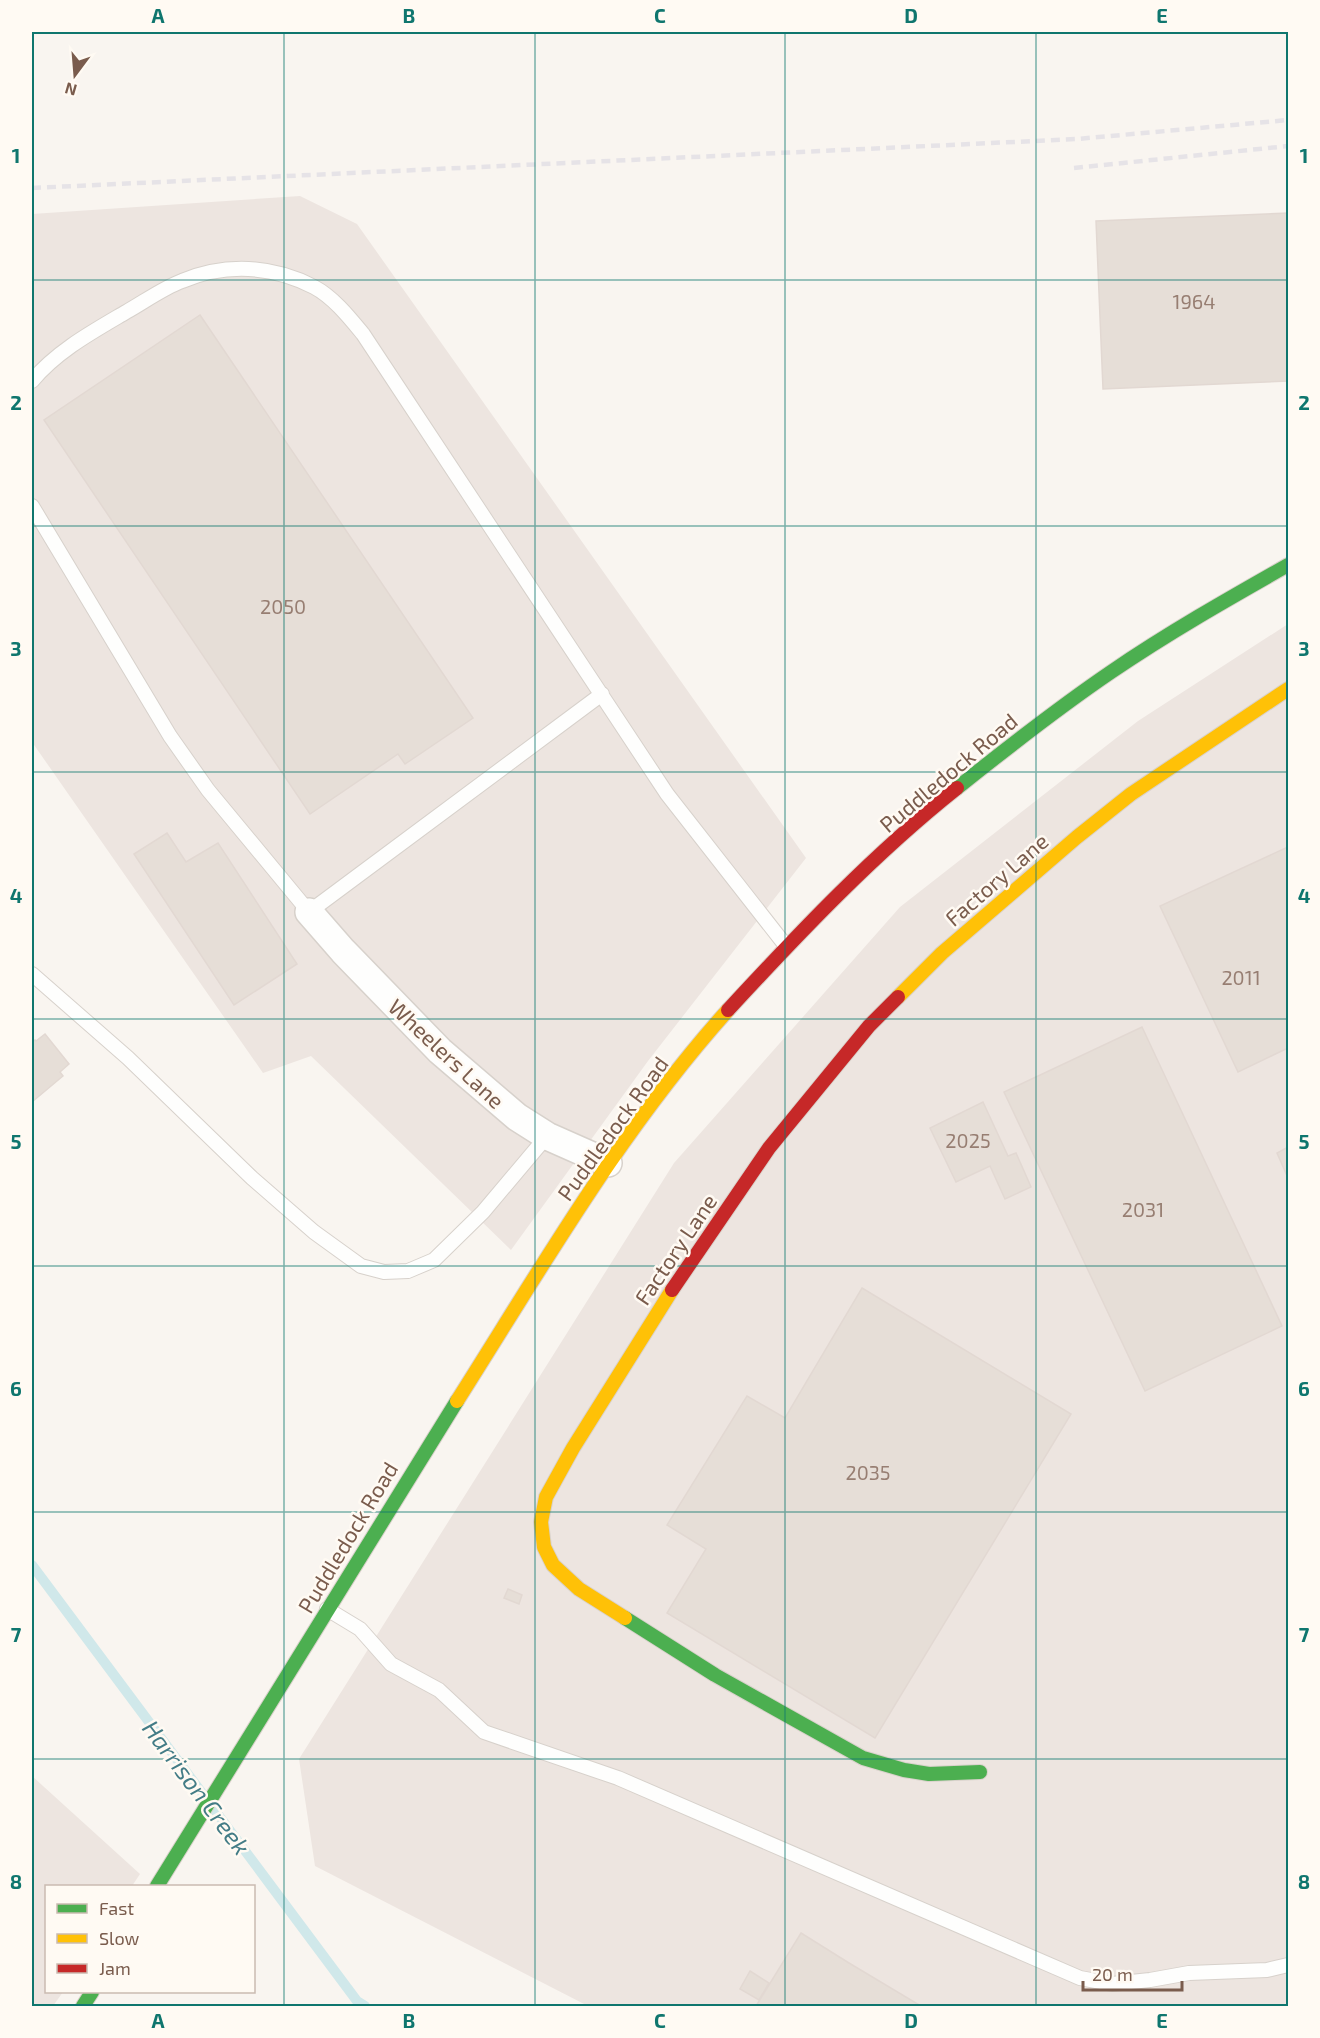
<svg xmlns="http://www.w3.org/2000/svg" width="1320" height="2038" font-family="'Exo 2',sans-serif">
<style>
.industrial{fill:#ede5e0}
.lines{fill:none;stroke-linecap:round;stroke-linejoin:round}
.stream{stroke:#d0e8ea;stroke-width:10}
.building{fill:#e6ded7;stroke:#e2d8d2;stroke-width:1.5}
.lane-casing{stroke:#d7d1cb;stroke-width:16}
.street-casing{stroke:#d7d1cb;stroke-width:30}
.fast-casing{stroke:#d9d2cb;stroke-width:16}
.slow-casing{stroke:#d9d2cb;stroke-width:16}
.jam-casing{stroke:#d9d2cb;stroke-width:16}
.lane{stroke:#fefefd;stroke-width:14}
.street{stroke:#fefefd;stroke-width:27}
.fast{stroke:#4caf50;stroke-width:14}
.slow{stroke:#ffc107;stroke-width:14}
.jam{stroke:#c62828;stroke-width:14}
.rail{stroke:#e6e3e7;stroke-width:4.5;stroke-dasharray:9 6;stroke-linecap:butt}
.grid{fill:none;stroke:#0f766e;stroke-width:1.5;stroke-opacity:0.55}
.labels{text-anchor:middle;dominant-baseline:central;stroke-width:5;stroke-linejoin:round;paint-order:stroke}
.number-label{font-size:20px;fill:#977e72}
.street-label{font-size:22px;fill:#7a5c4d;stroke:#fffaf3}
.water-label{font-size:24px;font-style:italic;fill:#437c86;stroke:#fffaf3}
.neatline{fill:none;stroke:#0f766e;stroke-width:2}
.grid-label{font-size:20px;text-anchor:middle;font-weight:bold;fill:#0f766e}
</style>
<rect width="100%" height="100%" fill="#f9f5f0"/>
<!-- industrial -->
<path class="industrial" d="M300,196l57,28 449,634 -158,203 -137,189 -200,-194 -48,17 -231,-331v-528z
M1288,624v1382h-700l-273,-140 -16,-107 375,-596 226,-256 238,-186z
M32,1776l108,98 -8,12h-86v106h17l-10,14h-21z"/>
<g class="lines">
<!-- stream -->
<path class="stream" d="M32,1565l325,436 8,5"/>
</g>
<!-- building -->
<path class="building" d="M1288,213v168l-185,8 -7,-168z
M200,315l273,403 -68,46 -7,-10 -88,60 -266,-394z
M167,833l19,29 32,-19 79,121 -63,41 -100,-151z
M1288,847v201l-50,24 -78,-166z
M1142,1027l140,299 -137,65 -141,-299z
M45,1034l24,30 -9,8 3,4 -31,26v-60l3,-2 1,1z
M983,1102l25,54 8,-3 15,34 -26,12 -15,-33 -34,16 -26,-54z
M1288,1147v31l-11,-25z
M862,1288l209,126 -196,324 -208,-125 39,-64 -39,-24 80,-129 38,22z
M508,1589l14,6 -3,9 -15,-6z
M801,1933l48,30 72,43h-165z
M750,1971l19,12 -10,17 -19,-11z"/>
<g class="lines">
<!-- lane casing -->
<g class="lane-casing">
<path id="lane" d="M32,381c25,-30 60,-49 94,-69 18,-10 37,-24 56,-31 43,-18 90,-16 132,6 19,10 35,30 49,47l304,460 119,152
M32,506l138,230 38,54 101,122 293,-218
M32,974l96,84 124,120 62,54 47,34 23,6 24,-1 26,-11 49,-48 64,-76
M327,1609l33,20 31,35 48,26 45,42 134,46 462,200 32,6 38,-4 39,-7 78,-3 21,-5"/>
</g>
<!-- street casing -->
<g class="street-casing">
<path id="street" d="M309,912l34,39 97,100 77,66 30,19 61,27"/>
</g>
<!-- fast casing -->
<g class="fast-casing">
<path id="fast" d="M957,788c50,-40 101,-80 154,-116 57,-39 117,-73 177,-107
M625,1618l90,57 148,83 41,12 25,4 51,-2
M157,1886l300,-485
M83,2006l9,-14"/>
</g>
<!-- slow casing -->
<g class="slow-casing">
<path id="slow" d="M898,997l44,-44 135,-116 54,-43 157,-105
M457,1401c85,-134 164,-272 271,-391
M625,1618l-46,-29 -26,-24 -9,-18 -3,-25 5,-25 27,-49 99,-158"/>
</g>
<!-- jam casing -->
<g class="jam-casing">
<path id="jam" d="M728,1010c72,-78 146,-156 229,-222
M672,1290l97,-142 100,-122 29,-29"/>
</g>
<!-- lane -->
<use href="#lane" class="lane"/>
<!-- street -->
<use href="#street" class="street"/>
<!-- fast -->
<use href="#fast" class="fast"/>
<!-- slow -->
<use href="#slow" class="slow"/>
<!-- jam -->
<use href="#jam" class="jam"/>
<!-- rail -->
<path class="rail" d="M1074,168l214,-22
M32,188l1045,-49 211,-19"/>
</g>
<!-- grid -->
<path class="grid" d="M284,32v1974M535,32v1974M785,32v1974M1036,32v1974M32,280h1256M32,526h1256M32,772h1256M32,1019h1256M32,1266h1256M32,1512h1256M32,1759h1256"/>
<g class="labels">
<!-- number labels -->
<g class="number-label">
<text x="1194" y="301">1964</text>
<text x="283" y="606">2050</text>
<text x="1241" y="977">2011</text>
<text x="968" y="1140">2025</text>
<text x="1143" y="1209">2031</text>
<text x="868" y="1472">2035</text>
</g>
<!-- street labels -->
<g class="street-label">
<text transform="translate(948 772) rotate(-40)">Puddledock Road</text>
<text transform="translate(996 879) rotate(-41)">Factory Lane</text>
<text transform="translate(447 1053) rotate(43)">Wheelers Lane</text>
<text transform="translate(612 1128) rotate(-54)">Puddledock Road</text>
<text transform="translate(675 1249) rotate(-56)">Factory Lane</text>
<text transform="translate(347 1537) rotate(-59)">Puddledock Road</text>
</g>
<!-- water labels -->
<g class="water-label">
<text transform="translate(197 1787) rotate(53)">Harrison Creek</text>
</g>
</g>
<!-- border -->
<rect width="1320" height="2038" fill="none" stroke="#fffaf3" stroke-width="66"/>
<!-- legend -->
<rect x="45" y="1885" width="210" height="108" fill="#fffaf3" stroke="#cabbb1" stroke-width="1.5"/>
<rect x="57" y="1904" width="30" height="9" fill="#4caf50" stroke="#cabbb1" stroke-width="1.5"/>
<text x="99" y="1915" font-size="18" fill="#7a5c4d">Fast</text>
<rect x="57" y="1934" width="30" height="9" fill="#ffc107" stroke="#cabbb1" stroke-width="1.5"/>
<text x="99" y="1945" font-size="18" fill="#7a5c4d">Slow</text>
<rect x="57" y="1964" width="30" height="9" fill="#c62828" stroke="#cabbb1" stroke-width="1.5"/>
<text x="99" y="1975" font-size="18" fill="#7a5c4d">Jam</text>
<!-- north arrow -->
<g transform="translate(75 75) rotate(196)" stroke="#fffaf3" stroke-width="4.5" paint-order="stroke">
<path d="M0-4.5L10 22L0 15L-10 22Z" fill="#7a5c4d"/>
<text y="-9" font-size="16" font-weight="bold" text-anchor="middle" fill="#7a5c4d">N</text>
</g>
<!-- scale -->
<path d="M1083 1981v9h99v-9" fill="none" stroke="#7a5c4d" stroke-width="3"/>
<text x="1092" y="1981" font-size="18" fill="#7a5c4d" stroke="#fffaf3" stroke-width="4.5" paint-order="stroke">20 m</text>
<rect x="33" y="33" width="1254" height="1972" class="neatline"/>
<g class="grid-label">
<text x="158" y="23">A</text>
<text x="409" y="23">B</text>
<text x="660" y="23">C</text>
<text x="911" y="23">D</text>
<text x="1162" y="23">E</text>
<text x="16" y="163">1</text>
<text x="1304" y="163">1</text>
<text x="16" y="410">2</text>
<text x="1304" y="410">2</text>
<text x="16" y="656">3</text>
<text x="1304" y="656">3</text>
<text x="16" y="903">4</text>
<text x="1304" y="903">4</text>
<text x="16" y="1149">5</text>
<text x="1304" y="1149">5</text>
<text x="16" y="1396">6</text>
<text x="1304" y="1396">6</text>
<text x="16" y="1642">7</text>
<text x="1304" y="1642">7</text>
<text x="16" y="1889">8</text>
<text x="1304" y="1889">8</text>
<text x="158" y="2028">A</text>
<text x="409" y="2028">B</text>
<text x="660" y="2028">C</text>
<text x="911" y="2028">D</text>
<text x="1162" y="2028">E</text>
</g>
</svg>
